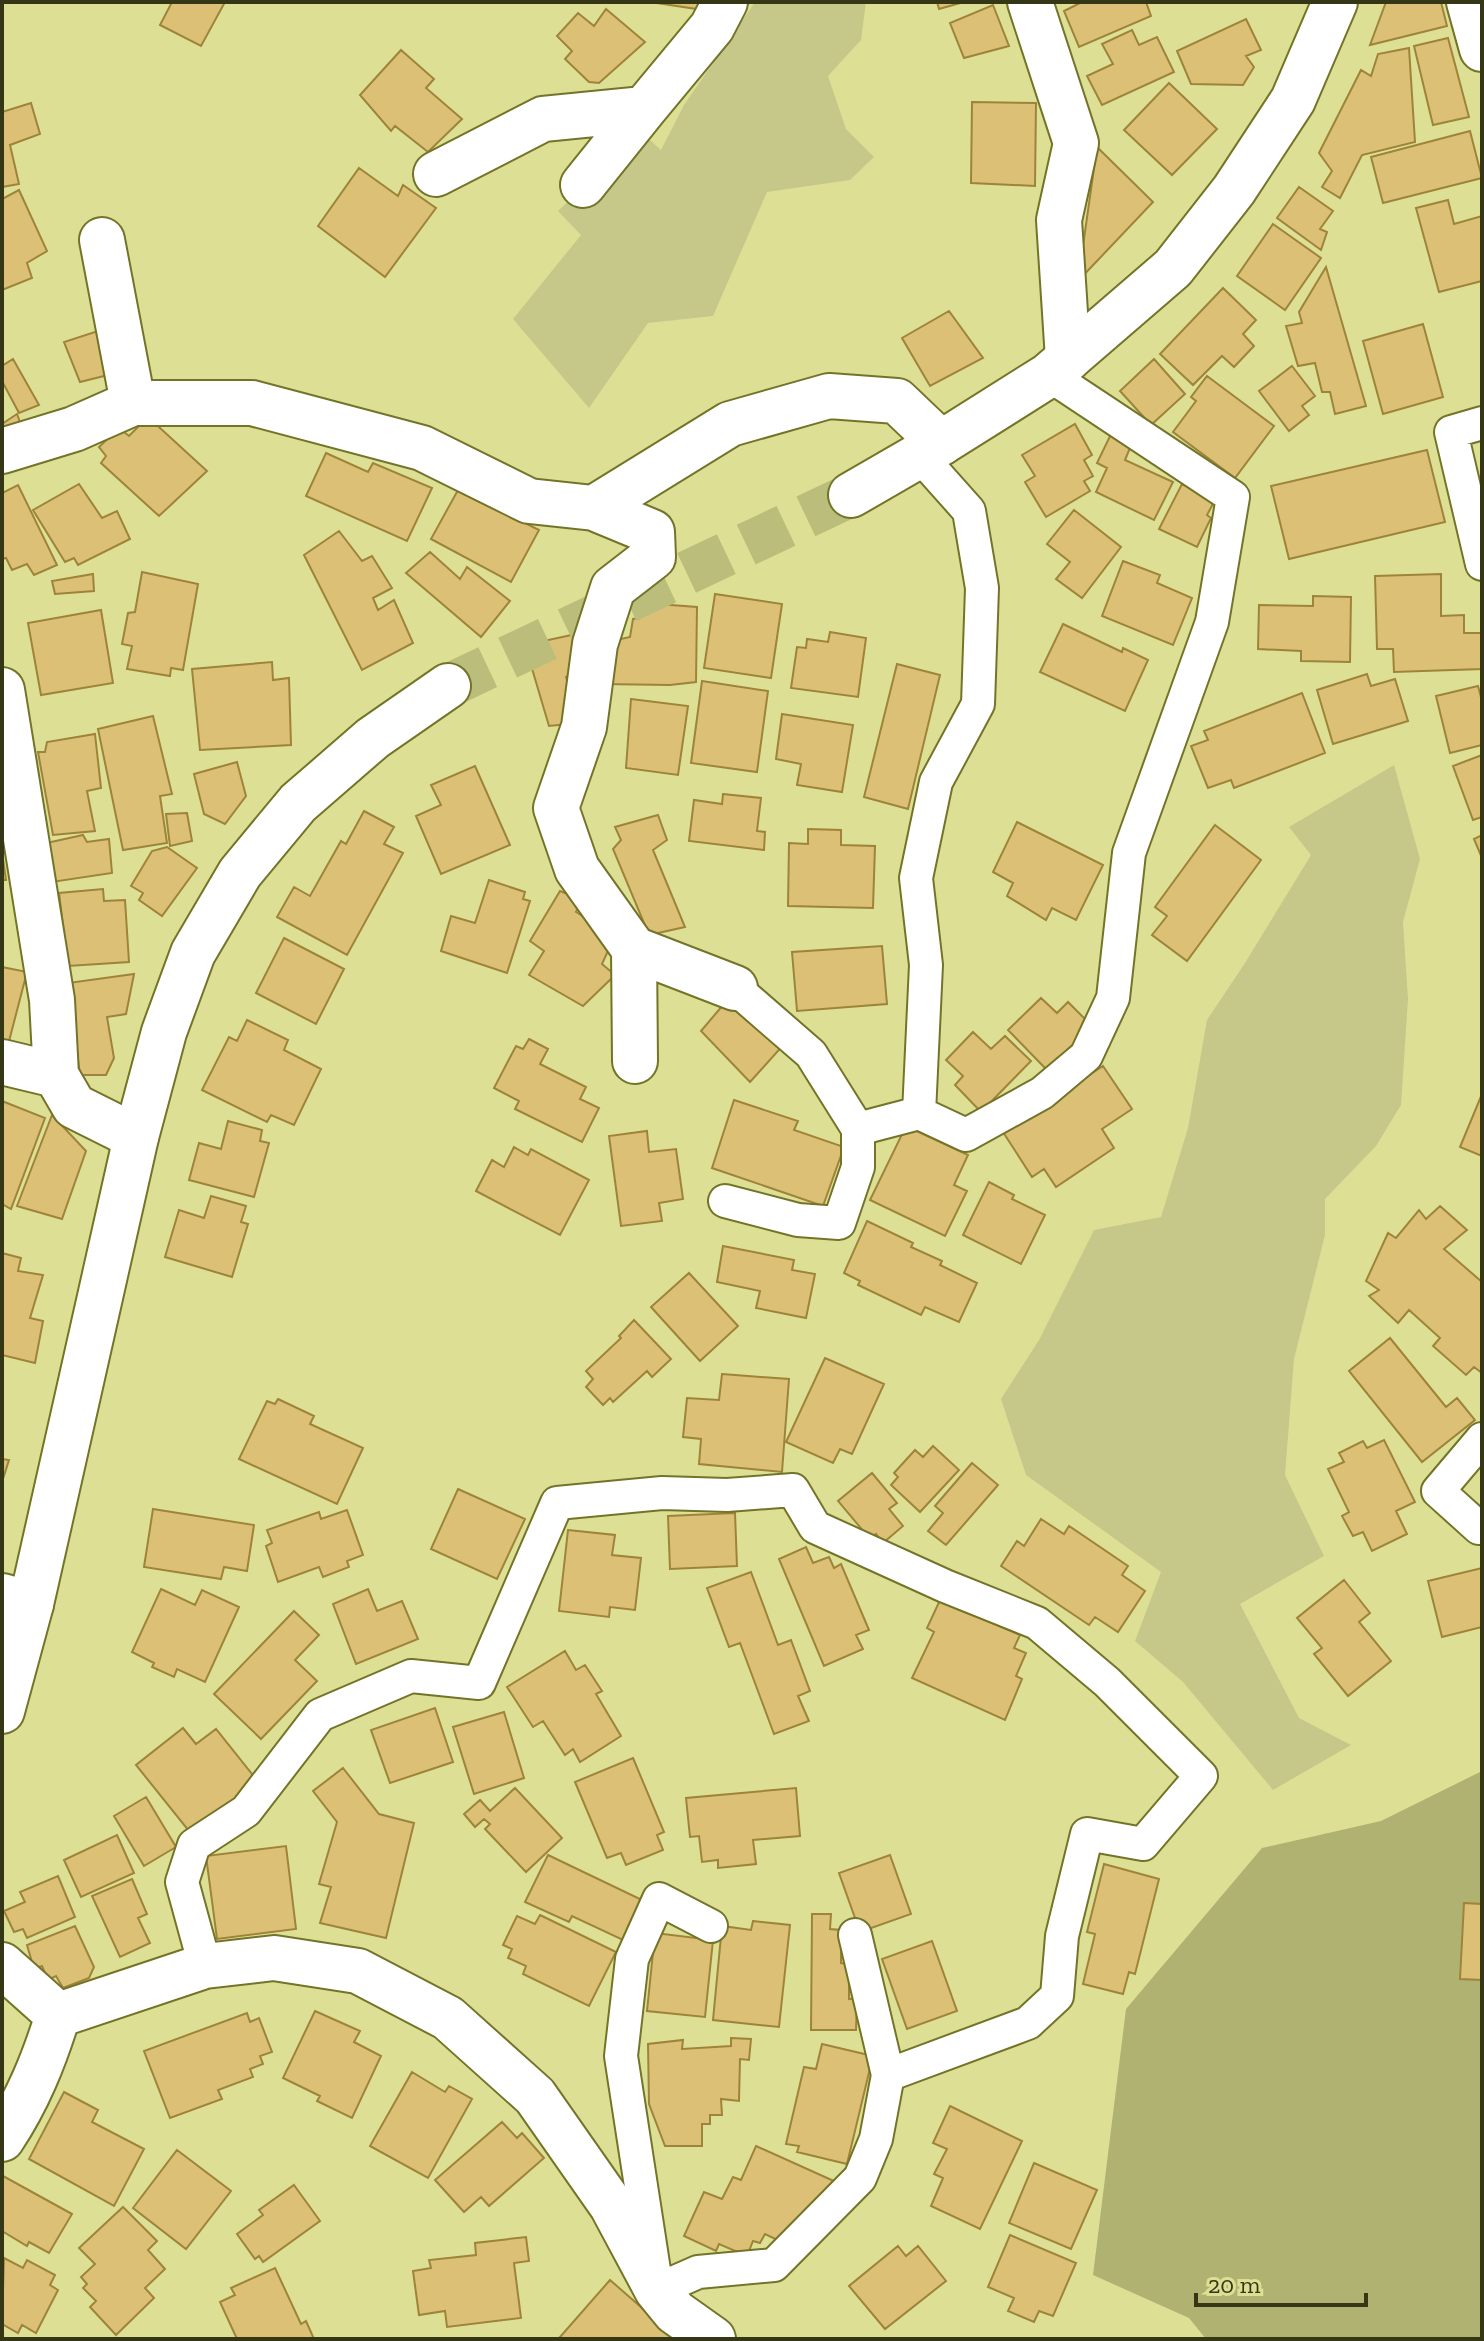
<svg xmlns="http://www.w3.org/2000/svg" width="1484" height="2341" font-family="'Zilla Slab',serif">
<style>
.green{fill:#c5c889}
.forest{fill:#afb271}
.building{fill:#dbc076;stroke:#9e843a;stroke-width:2}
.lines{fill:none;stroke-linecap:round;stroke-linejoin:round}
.secondary-tunnel{stroke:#bbbe7b;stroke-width:44;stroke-dasharray:44 22;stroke-linecap:butt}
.lane-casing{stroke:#737428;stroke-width:36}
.street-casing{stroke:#737428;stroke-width:48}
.secondary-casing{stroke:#737428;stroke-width:48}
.lane{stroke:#fff;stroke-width:32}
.street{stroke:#fff;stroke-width:44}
.secondary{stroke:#fff;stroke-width:44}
</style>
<rect width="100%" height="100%" fill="#dde094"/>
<!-- green -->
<path class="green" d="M755,2h111l-5,38 -33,36 18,53 28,28 -24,23 -83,12 -54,124 -65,7 -59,85 -76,-89 68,-84 -23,-24 83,-79 20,18 23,-45z
M1394,765l26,94 -17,63 5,77 -7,106 -25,41 -51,53v36l-31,124 -9,116 39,81 -84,48 59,114 52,27 -78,45 -90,-108 -48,-41 26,-69 -135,-97 -25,-76 38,-59 55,-110 67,-13 27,-89 19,-108 38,-57 66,-108 -22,-28z"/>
<!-- forest -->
<path class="forest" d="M1482,1771v568h-276l-17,-21 -96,-43 33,-266 136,-161 119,-27z"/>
<!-- building -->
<path class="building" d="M172,2h53l-24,44 -41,-21z
M650,2h61l-1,9z
M937,2h27l-25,7z
M1082,2h64l5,14 -72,31 -15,-36z
M1386,2h55l6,24 -77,19z
M993,5l16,41 -45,12 -14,-35z
M606,9l39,33 -46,41 -10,-1 -24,-23 7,-8 -15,-15 21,-23 16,13z
M1246,19l15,31 -15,6 8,11 -11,18 -52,-1 -14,-33z
M1132,30l7,15 18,-8 17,35 -72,33 -15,-29 26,-12 -11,-20z
M1448,38l21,79 -36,8 -19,-79z
M1409,48l6,94 -53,13 -22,43 -18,-11 10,-16 -13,-18 42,-83 10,6 7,-22z
M401,50l33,29 -8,9 36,31 -34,33 -33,-26 -4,5 -31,-36z
M1169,83l48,46 -45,46 -48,-45z
M972,102l64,1 -1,83 -64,-3z
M31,103l9,31 -30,11 9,39 -17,3v-75z
M1470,131l12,47 -99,25 -12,-46z
M1097,147l56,55 -75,79z
M359,168l39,28 5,-11 33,23 -51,69 -67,-51z
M1299,187l34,24 -13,18 7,3 -6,18 -44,-32z
M19,190l28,61 -20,12 5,15 -30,12v-91z
M1448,200l6,24 28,-8v65l-43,11 -23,-84z
M1273,224l48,34 -36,52 -48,-34z
M1326,267l40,139 -31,8 -5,-22h-8l-7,-29 -17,3 -12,-40 16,-3 -3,-11z
M1223,288l33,32 -13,14 11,12 -20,21 -12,-11 -29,29 -33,-31z
M949,311l34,47 -53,28 -28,-48z
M1423,324l20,73 -60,17 -20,-73z
M98,331l14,43 -32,8 -16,-40z
M13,359l26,46 -20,8 -17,-32v-15z
M1154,359l31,35 -34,31 -31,-34z
M1292,366l23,30 -13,10 7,9 -20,16 -30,-40z
M1207,376l67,50 -39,52 -62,-46 23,-31 -5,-4z
M17,414l6,16 -21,7v-13z
M148,417l59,54 -48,45 -58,-53 5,-7 -7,-9 20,-19 10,8z
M1075,424l17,31 -8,5 9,16 -9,5 6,10 -44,26 -21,-35 10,-6 -13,-21z
M1111,434l21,9 -7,17 48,22 -19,38 -58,-28 11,-24 -10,-5z
M1427,450l18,72 -156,37 -18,-73z
M326,453l42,19 5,-9 59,25 -25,53 -101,-45z
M79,484l23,34 15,-7 13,28 -52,26 -4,-7 -9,4 -32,-52z
M1182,484l33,16 -8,15 4,3 -14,29 -38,-18z
M18,485l39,80 -23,10 -7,-11 -15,6 -6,-12 -4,1v-66z
M458,490l81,40 -28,52 -80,-43z
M1074,510l47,37 -39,51 -26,-19 14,-17 -23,-18z
M339,531l23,30 10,-5 20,32 -19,10 5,12 16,-10 19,43 -51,27 -58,-115z
M430,552l30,27 7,-12 43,34 -29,36 -75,-64z
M1123,561l37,14 -3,8 35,15 -19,47 -71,-29z
M142,572l56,12 -15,86 -12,-2 -1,8 -43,-7 5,-23 -10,-2 6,-31 7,-1z
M93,574l1,17 -39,3 -3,-13z
M1441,574v42l23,-1v18h17l1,36 -88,3 -1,-23h-16l-2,-73z
M715,594l67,10 -11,74 -67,-10z
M1313,596l38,1 -1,65 -49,-1v-10l-43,-2 1,-44 54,1z
M644,603l53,4 -1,75 -26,3 -68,-1 14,-44 14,-3 3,-18 7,-1z
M101,610l12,73 -72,12 -13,-72z
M1063,624l59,28 1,-4 25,12 -23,51 -85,-39z
M830,632l36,6 -8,59 -67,-9 6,-41 9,1 1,-9 21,3z
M576,634l-3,40 -7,3 9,27 -11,2 4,18 -19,2 -24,-81z
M272,662l1,18 16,-2 2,67 -91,5 -8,-81z
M897,664l43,11 -32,134 -44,-12z
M1367,674l4,12 24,-7 13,42 -75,23 -16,-54z
M702,681l66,10 -11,81 -66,-9z
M1478,686l4,15v44l-32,8 -14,-57z
M1302,693l23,60 -91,35 -3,-8 -23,8 -17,-42 17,-6 -4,-9z
M631,699l57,7 -10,69 -52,-7z
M782,714l71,11 -11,67 -45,-7 4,-21 -25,-5z
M153,716l19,78 -12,2 7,47 -44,7 -25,-121z
M95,734l6,54 -14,3 8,40 -42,4 -15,-83h7l2,-10z
M1482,755v62l-9,3 -20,-54z
M237,762l9,34 -21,28 -21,-10 -10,-40z
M475,766l35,79 -69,29 -25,-58 25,-11 -10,-20z
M723,794l38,4 -4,33 8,1 -1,18 -75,-9 5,-41 28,4z
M364,811l30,16 -10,17 19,9 -56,102 -70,-38 17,-30 16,9 31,-55 5,3z
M187,813l5,28 -22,5 -4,-32z
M658,815l9,25 -14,10 32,77 -36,8 -36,-86 8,-9 -6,-13z
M1017,822l86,43 -27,55 -24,-12 -6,12 -39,-24 6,-13 -20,-11z
M1215,825l46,35 -74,101 -35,-26 15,-19 -12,-9z
M808,829l33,1v15l34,1 -2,62 -85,-2 1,-63 19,1z
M83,835l4,7 22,-3 3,34 -60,9 -10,-38z
M1482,835v23l-8,-19z
M167,847l30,21 -35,48 -23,-16 4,-7 -12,-7 21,-35z
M2,852l4,28h-4z
M489,880l36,12 -2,7 7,2 -23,72 -66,-22 10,-35 24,7z
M103,889l1,12 21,-1 4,62 -61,4 -9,-73z
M560,891l22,9 -6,12 26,16 10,14 -10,22 13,11 -32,31 -54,-31 15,-24 -14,-10z
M284,938l60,31 -28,55 -60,-31z
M882,946l5,58 -90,7 -5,-59z
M2,967l25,5 -20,77 -5,-2z
M134,974l-8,40 -19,3 7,41 -8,17h-26l-12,-92z
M1041,998l16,15 11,-11 24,24 -45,44 -39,-40z
M723,1005l22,10 41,27 -36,40 -49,-51z
M247,1020l41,20 -4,10 37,19 -27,56 -23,-10 -4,7 -65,-32 27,-53 8,4z
M973,1032l18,17 14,-13 26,25 -50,51 -26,-27 8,-9 -17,-16z
M529,1039l19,10 -8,15 46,23 -6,12 19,9 -17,34 -67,-33 4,-8 -25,-13 22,-42 7,3z
M1103,1066l29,43 -30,20 12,19 -58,39 -12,-18 -12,8 -29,-45z
M1482,1094v62l-22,-9z
M734,1100l64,21 -4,9 50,17 -21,59 -111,-38z
M2,1101l43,17 -34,91 -9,-5z
M52,1115l34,36 -24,68 -45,-13z
M228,1121l34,9 -2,11 9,2 -15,54 -65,-17 10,-37 22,6z
M906,1126l62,29 -14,30 13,6 -22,45 -75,-36z
M647,1131l2,21 27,-3 7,50 -24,4 3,18 -41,5 -12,-90z
M514,1147l14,8 3,-6 58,31 -29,55 -84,-44 16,-31 12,7z
M989,1182l25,13 -2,4 33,16 -24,49 -58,-29z
M211,1196l35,10 -5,16 7,2 -16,53 -67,-20 14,-47 25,8z
M1440,1206l27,24 -23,19 38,33v91l-8,-6 -8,8 -33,-29 7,-8 -31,-28 -11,13 -29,-27 10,-6 -13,-9 22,-48 8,5 23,-28 7,9z
M867,1221l46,22 -2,4 31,14 -2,4 37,18 -18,39 -34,-15 -4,8 -63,-30 2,-4 -16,-8z
M723,1246l71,14 -2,10 23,4 -9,44 -50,-10 4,-17 -43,-9z
M2,1253l19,5 -3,13 25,4 -13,43 13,3 -8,42 -33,-8z
M689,1273l49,53 -38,35 -49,-54z
M634,1320l37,39 -19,18 -5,-6 -34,31 -3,-4 -7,7 -17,-18 7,-8 -7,-8 35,-33 -2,-2z
M1390,1338l56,69 11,-9 18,22 -53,42 -73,-91z
M825,1358l59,26 -32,70 -12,-5 -7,14 -47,-21z
M722,1374l67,5 -7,93 -83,-8 2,-25 -18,-2 4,-39 32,2z
M278,1399l36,17 -4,8 53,24 -26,56 -98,-45 28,-58 8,3z
M1384,1440l31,62 -19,9 11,23 -35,17 -9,-19 -10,4 -11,-20 7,-4 -21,-43 16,-7 -5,-9 24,-12 4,7z
M933,1446l26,24 -39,42 -29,-27 7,-8 -4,-4 21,-23 8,7z
M2,1459l7,1 -7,22z
M972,1463l26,22 -52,60 -18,-14 15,-18 -8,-7z
M872,1473l25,30 -8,6 14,17 -20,17 -7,-9 -6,5 -32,-38z
M458,1489l67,30 -28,60 -66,-30z
M153,1509l101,16 -7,46 -23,-4 -3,12 -77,-12z
M347,1510l16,45 -16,6 2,6 -26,10 -4,-10 -41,15 -12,-36 6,-3 -5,-13 52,-18 2,7z
M735,1513l2,53 -67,3 -2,-53z
M1041,1519l23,15 5,-8 59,40 -6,9 23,16 -27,41 -23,-15 -6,8 -88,-59 16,-25 7,5z
M568,1530l47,5 -3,20 29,3 -6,52 -25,-3 -1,10 -50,-6z
M806,1547l7,16 16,-6 5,11 7,-4 28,66 -13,5 7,14 -39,17 -45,-107z
M1482,1568v59l-40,10 -14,-56z
M751,1572l27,73 13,-5 19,51 -12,5 11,25 -35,13 -34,-91 -11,4 -22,-59z
M1344,1580l26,33 -11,9 32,39 -43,35 -34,-42 8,-6 -25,-30z
M161,1589l34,16 7,-15 37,17 -34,75 -28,-13 -3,8 -22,-10 2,-4 -22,-11z
M368,1589l9,22 25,-10 16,38 -62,25 -23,-60z
M940,1600l80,35 -6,13 12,5 -10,23 6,3 -17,41 -93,-42 22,-46 -7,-4z
M294,1611l25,24 -24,25 22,21 -56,58 -47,-45z
M565,1651l11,19 9,-5 17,26 -6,3 25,42 -41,26 -7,-13 -8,6 -22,-34 -10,6 -26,-40z
M435,1708l18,54 -63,21 -19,-53z
M504,1712l20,66 -50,16 -21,-67z
M183,1728l13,16 20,-15 44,55 -67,52 -57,-71z
M633,1758l31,74 -7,3 6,15 -37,15 -5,-12 -14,5 -32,-76z
M343,1768l36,46 35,9 -28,115 -66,-15 11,-36 -12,-3 18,-62 -24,-31z
M515,1788l47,50 -36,34 -41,-43 5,-5 -6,-5 -9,8 -11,-13 16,-14 10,11z
M796,1788l4,48 -47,4 3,24 -38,4v-8l-16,2 -3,-26 -9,1 -4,-39z
M146,1797l30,50 -32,19 -30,-50z
M117,1835l17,38 -53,24 -17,-37z
M286,1846l10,83 -79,10 -11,-83z
M548,1855l94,45 -19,40 -51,-24 -3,6 -44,-20z
M890,1855l21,59 -51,18 -21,-59z
M1104,1864l55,15 -24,95 -6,-2 -6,22 -40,-10 12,-50 -8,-2z
M58,1876l17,41 -48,21 -4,-9 -9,3 -10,-21 21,-9 -5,-10z
M132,1879l15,35 -9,4 12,25 -30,14 -28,-61z
M1464,1903l18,1v76l-22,-1z
M812,1914h19l-1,15 11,1v33l8,1v35l8,-1 -1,32h-45z
M540,1915l76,37 -27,54 -66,-32 3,-8 -18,-8 4,-9 -9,-4 14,-29 18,8z
M753,1921l37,4 -11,102 -66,-7 9,-94 29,4z
M75,1926l19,41 -5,11 -26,10 -7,-12 -8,4 -6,-14 -8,3 -7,-24z
M655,1933l58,7 -8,77 -58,-6z
M932,1941l25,70 -50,18 -25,-70z
M315,2011l45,20 -6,11 27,14 -29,62 -35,-17 3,-5 -37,-18z
M247,2013l3,9 9,-4 13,34 -12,4 3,8 -13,5 3,8 -35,13 4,9 -52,19 -26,-67z
M731,2038l20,1 -2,21 -9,-1 -1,42 -18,-2 1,16h-12v9h-8v22h-37l-16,-42 -1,-60 35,-4 -1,9 49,-3z
M822,2044l51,12 -26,108 -50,-12 2,-6 -13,-2 18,-77 12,2z
M412,2072l33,20 4,-6 23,13 -44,79 -58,-32z
M64,2092l34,18 -6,12 52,27 -30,57 -85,-47z
M950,2106l72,35 -42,88 -49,-23 12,-28 -9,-4 13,-25 -14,-6z
M502,2122l15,16 5,-5 22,25 -55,48 -8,-9 -17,15 -29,-32z
M756,2146l80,36 -48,63 -23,-11 -5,9 -7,-2 -6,15 -28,-12 -3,7 -32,-15 20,-44 18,7 11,-22 8,3z
M177,2150l54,41 -45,58 -53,-41z
M1034,2163l63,27 -26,59 -62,-26z
M3,2176l69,38 -23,39 -20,-11 -2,4 -25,-15z
M294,2185l26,36 -57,41 -4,-6 -4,3 -18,-25 26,-19 -4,-5z
M123,2207l34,34 -9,9 17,19 -20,19 9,10 -38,37 -26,-28 6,-6 -13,-13 4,-4 -6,-7 14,-13 -16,-16z
M1010,2235l66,28 -23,53 -14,-5 -5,11 -26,-11 6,-13 -26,-11z
M526,2237l3,24 -15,2 7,55 -74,9 -2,-16 -26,4 -6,-44 18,-3 -2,-8 47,-5 -1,-12z
M898,2246l8,10 12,-10 28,35 -61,48 -36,-43z
M4,2258l19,10 4,-8 28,15 -5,10 8,5 -22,43 -14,-8 -4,8 -16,-9z
M275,2268l26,56 5,-3 8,18h-77l-17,-37 15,-7 -4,-7z
M610,2280l63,55 -4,4h-107l-2,-2z"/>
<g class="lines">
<!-- secondary-tunnel -->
<path class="secondary-tunnel" d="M448,686l403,-191"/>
<!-- lane casing -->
<g class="lane-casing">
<path id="lane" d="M1482,423l-31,9 31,132
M919,1113l7,-148 -10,-87 20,-96 42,-78 4,-116 -13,-77 -49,-55
M858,1129l61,-16 47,22 76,-42 44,-37 27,-58 16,-145 83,-231 21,-125 -184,-122
M725,1201l73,19 41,3 19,-56v-38l-47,-75 -76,-66
M1479,1528l-41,-37 44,-52
M711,1926l-52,-27 -27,60 -11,97 36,234 41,-18 76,-7 86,-87 16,-39 12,-64 -33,-140
M205,1966l-23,-84 12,-37 52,-34 74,-96 91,-39 68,7 78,-180 105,-10 65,2 66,-5 22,37 130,59 92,37 70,59 94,94 -58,68 -56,-10 -25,102 -5,60 -29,27 -140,52"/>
</g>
<!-- street casing -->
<g class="street-casing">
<path id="street" d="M1030,2l46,141 -17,77 9,139
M1469,2l13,47
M436,174l107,-55 101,-10 68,-82 13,-25
M583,185l61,-76
M102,240l31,163
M2,451l72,-22 59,-26h119l170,45 107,53 65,7 136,-84 99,-28 68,5 44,42
M594,508l58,24 1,25 -40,31 -18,56 -11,83 -28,81 21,61 57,80 1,112
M2,690l50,310 4,75 18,31 62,31
M634,949l101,39
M2,1062l54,13
M2,1596l29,8
M2,1965l56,50c-14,45 -30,85 -56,124
M58,2015l147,-49 69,-8 84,13 90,47 87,78 77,110 45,84 18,22 38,27"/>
</g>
<!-- secondary casing -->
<g class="secondary-casing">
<path id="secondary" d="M851,495l90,-52 108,-68 124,-107 61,-78 59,-90 42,-98
M2,1711l29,-107 105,-467 28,-105 29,-79 47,-80 58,-70 75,-65 75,-52"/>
</g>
<!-- lane -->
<use href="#lane" class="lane"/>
<!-- street -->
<use href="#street" class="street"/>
<!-- secondary -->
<use href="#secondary" class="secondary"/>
</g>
<!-- border -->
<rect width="1484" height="2341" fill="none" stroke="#353616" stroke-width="8"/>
<!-- scale -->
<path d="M1196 2293v12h170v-12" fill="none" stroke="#353616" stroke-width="4"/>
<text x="1208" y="2293" font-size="24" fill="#353616" stroke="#dde094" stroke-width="6" paint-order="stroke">20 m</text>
</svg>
